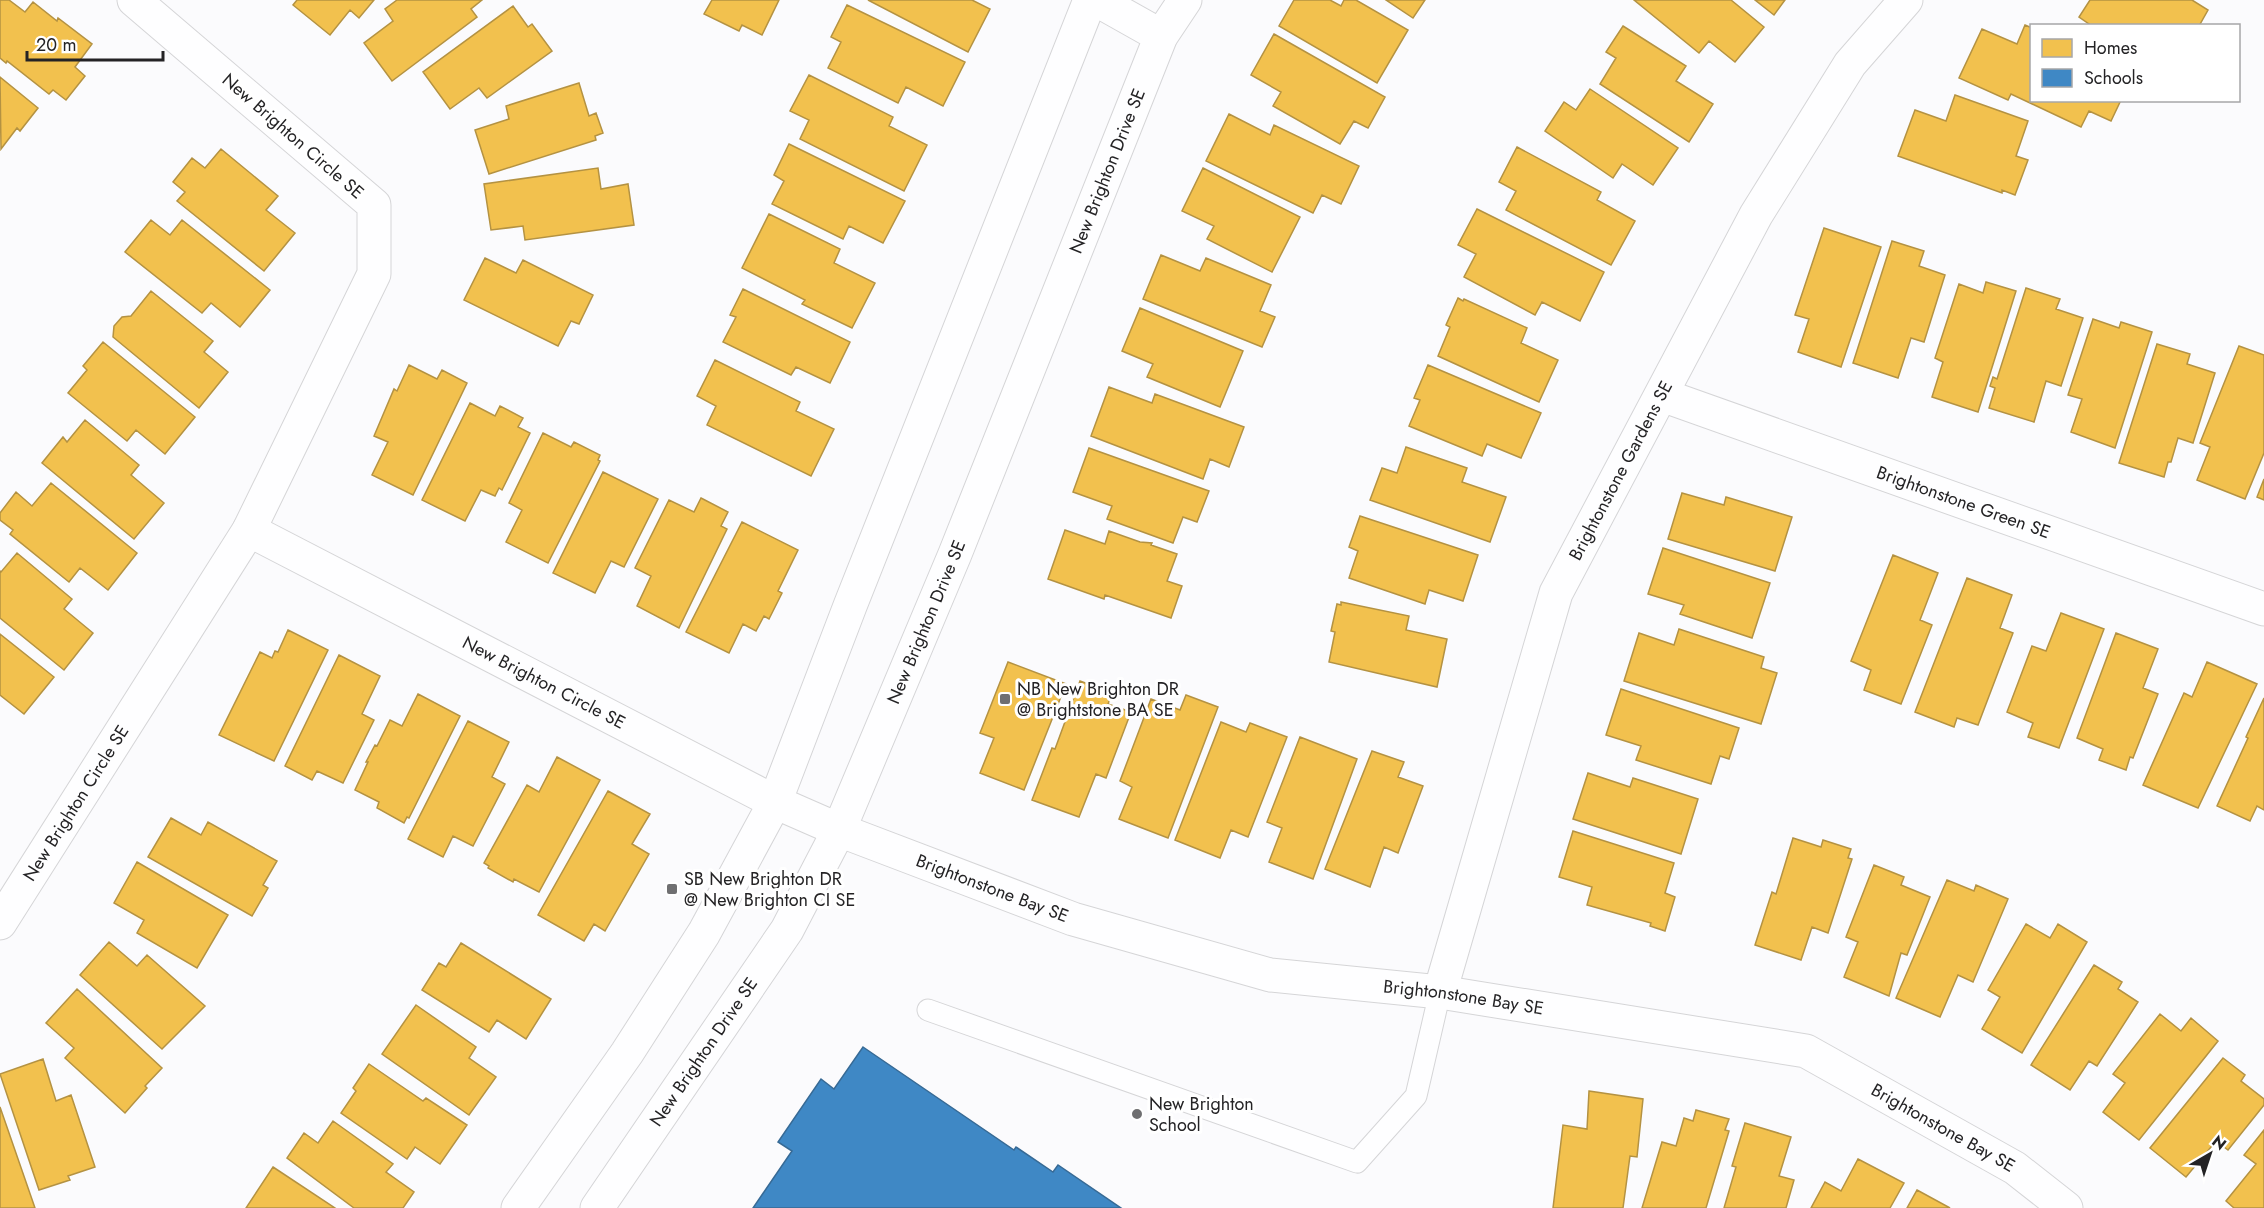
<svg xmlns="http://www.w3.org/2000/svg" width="2264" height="1208" font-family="Jost,sans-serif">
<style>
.homes{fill:#f2c14e;stroke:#b49242;stroke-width:1.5}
.schools{fill:#3f88c5;stroke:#376a95;stroke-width:1.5}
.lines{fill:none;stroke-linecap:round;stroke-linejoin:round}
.service-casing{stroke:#d5d5d7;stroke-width:23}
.minor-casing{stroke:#d5d5d7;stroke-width:35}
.tertiary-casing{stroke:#d5d5d7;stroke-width:35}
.service{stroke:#fefeff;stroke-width:21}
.minor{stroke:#fefeff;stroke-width:33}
.tertiary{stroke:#fefeff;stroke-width:33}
.poi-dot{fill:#6f6f71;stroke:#fff;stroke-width:2}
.labels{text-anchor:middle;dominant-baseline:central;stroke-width:6;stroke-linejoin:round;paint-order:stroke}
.street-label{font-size:18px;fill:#242325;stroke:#fff}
.poi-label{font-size:18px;fill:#242325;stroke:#fff;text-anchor:start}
</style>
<rect width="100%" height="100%" fill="#fbfbfd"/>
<!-- homes -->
<path class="homes" d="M0,0h9l16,12 8,-10 24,19 1,-3 34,26 -17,23 10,9 -19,24 -13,-10 -4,4 -42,-33 -1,2 -6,-5z
M297,0h77l-15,18 -9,-8 -20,25 -37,-30z
M397,0h85l-11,9 6,8 -85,64 -28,-38 29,-22 -8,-12z
M712,0h67l-17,35 -20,-10 -3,6 -35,-17z
M868,0h104l18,9 -22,43z
M1294,0h36l11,6 3,-6h12l52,30 -31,53 -98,-57z
M1386,0h39l-12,18z
M1634,0h97l33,27 -29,35 -26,-21 -10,12z
M1755,0h30l-11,15z
M2090,0h102l16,10 -9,16h-107l-13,-9z
M847,5l118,57 -22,44 -37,-19 -8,16 -70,-35 13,-26 -10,-5z
M513,6l15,21 4,-3 20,27 -65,47 -8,-10 -29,21 -27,-37z
M2025,25l7,3v72h89l-10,21 -22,-10 -8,16 -70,-33 -3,6 -49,-22 23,-49 35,15z
M1623,26l63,40 -10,15 37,23 -24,38 -89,-58 16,-26 -10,-6z
M1274,34l111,63 -17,31 -14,-7 -14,23 -67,-38 8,-14 -30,-17z
M809,75l84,42 -4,9 38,19 -23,46 -104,-52 9,-19 -19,-9z
M0,77l38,31 -18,23 -3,-3 -16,21z
M579,83l10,33 7,-3 7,20 -8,3 1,4 -107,34 -14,-44 34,-11 -3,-13z
M1590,89l88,59 -25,37 -31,-21 -9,14 -68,-47 19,-29 12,8z
M1955,95l73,26 -12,35 12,4 -13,35 -13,-5v3l-104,-37 17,-46 31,11z
M1229,114l41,21 4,-10 85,41 -18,38 -19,-9 -9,18 -107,-52z
M789,144l116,57 -22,42 -34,-17 -6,13 -71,-35 12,-23 -10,-6z
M1517,147l84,45 -4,8 38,21 -24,44 -105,-55 10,-19 -17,-9z
M221,149l57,47 -12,14 29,23 -31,38 -87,-70 8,-9 -12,-10 19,-24 13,10z
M598,168l3,21 27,-5 6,41 -109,15 -2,-14 -32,4 -7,-46z
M1203,168l97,49 -28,55 -65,-33 7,-13 -32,-15z
M1477,209l127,63 -24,49 -38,-19 -7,13 -71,-38 12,-23 -18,-9z
M769,214l71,35 -6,14 41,20 -23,45 -50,-24 3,-4 -63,-32z
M151,220l19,15 12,-15 88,70 -30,37 -29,-24 -9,10 -77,-61z
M1824,228l57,19 -40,120 -43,-15 11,-33 -14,-4z
M1892,241l32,10 -5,15 26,9 -21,67 -13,-4 -13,40 -45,-15z
M1161,255l39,16 6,-13 65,27 -11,26 15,6 -13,30 -119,-48z
M485,258l31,15 7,-13 70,35 -14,29 -8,-3 -13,25 -94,-46z
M1986,282l30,9 -38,121 -46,-15 11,-35 -8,-4 24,-74 24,9z
M2026,288l34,11 -4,10 27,9 -22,68 -15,-5 -12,41 -45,-14 6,-20 -5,-2 3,-9 4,2z
M743,289l107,53 -20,41 -34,-16 -5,8 -68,-33 13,-25 -6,-2z
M151,291l62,50 -9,11 24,20 -29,36 -86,-71 1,-11 8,-9 9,-1z
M1458,298l5,3 1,-2 63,29 -6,15 37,17 -19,42 -101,-46 12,-29 -4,-2z
M1140,308l103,43 -23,56 -73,-30 6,-13 -31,-13z
M2093,319l26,9 2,-6 31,10 -37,116 -44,-16 11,-33 -14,-4z
M103,342l92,75 -30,37 -29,-24 -9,11 -59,-48 19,-23 -4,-4z
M2157,344l33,10 -3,10 28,9 -22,70 -15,-5 -7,24h-3l-4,15 -45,-14z
M2239,346l25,9v98l-19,46 -48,-19 13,-33 -10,-4z
M715,360l85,42 -4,9 38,18 -23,47 -104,-51 9,-19 -19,-10z
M409,365l28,14 5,-9 25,13 -54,112 -41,-20 16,-33 -14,-6 20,-47 3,2z
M1428,365l113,48 -20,45 -34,-14 -5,12 -73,-30 11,-26 -6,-2z
M1109,387l43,16 3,-9 89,33 -15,40 -19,-8 -7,20 -112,-43z
M470,403l25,13 5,-10 23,12 -5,9 12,6 -28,57 -3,-2 -4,8 -14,-6 -16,31 -43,-21z
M85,420l54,45 -8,10 33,28 -30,36 -92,-76 21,-26 4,5z
M543,433l28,14 3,-5 26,13 -2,5 2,1 -52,102 -42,-21 16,-32 -13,-7z
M1406,447l61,21 -5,14 44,15 -16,45 -120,-42 12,-32 15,5z
M1089,448l120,43 -12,31 -14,-5 -10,26 -66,-24 5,-13 -39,-14z
M603,472l55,27 -34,68 -13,-6 -16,32 -42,-20z
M2264,479v21l-7,-3z
M51,483l86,70 -29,37 -28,-22 -11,14 -59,-48 3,-4 -13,-10v-7l16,-21 16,14z
M1682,493l42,12 2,-8 66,20 -17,54 -107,-32z
M701,498l27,14 -7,14 6,3 -48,99 -42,-22 14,-30 -16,-8 34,-68 25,12z
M1360,516l118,39 -15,46 -34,-11 -4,14 -76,-26 9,-27 -9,-4z
M742,522l56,28 -20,41 4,2 -13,26 -5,-3 -8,15 -13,-7 -14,29 -43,-21z
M1065,530l40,14 4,-13 31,11 12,1 -1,2 26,9 -10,27 15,5 -11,32 -66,-23 -1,4 -56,-20z
M1663,548l107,35 -18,55 -72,-24 4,-9 -36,-11z
M17,553l55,46 -8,10 29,24 -29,37 -64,-52v-47l1,1z
M1893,555l45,18 -18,47 12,5 -31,79 -37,-14 7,-20 -20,-9z
M1967,578l45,17 -12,33 13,5 -35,92 -21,-7 -3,9 -39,-15z
M1341,602l68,14 -3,14 41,9 -10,48 -108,-25 6,-30 -4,-1 6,-27 4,1z
M2061,613l43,16 -45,119 -31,-11 5,-14 -26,-11 25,-66 14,5z
M1679,629l85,28 -3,11 16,5 -16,51 -137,-43 15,-48 35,12z
M288,630l40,20 -54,111 -55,-26 41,-83 12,6 3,-7 3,1z
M2116,633l42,16 -15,39 15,6 -25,64 -3,-1 -4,13 -27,-10 4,-11 -26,-11z
M0,634l54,43 -30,37 -24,-19z
M339,655l41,21 -18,38 12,6 -31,63 -26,-12 -5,9 -27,-14z
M1008,662l58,22 -42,106 -44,-17 14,-35 -14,-5z
M2207,662l50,22 -59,124 -55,-23 41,-92 8,4z
M1080,681l32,12 -4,11 23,8 -25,66 -10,-4 -17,43 -47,-17 20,-52 3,1z
M1621,689l118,39 -10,31 -9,-3 -9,28 -75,-24 5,-14 -35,-11z
M418,694l42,22 -51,102 -2,-1 -3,6 -27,-15 2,-6 -24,-12 13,-28h-2l9,-17 2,1 13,-26 12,6z
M1186,695l32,12 -50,131 -49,-19 13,-32 -12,-6 31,-82 29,11z
M2264,698v112l-7,-4 -7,15 -33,-15 31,-68 -2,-1z
M468,721l41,21 -17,35 13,7 -32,62 -20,-10 -10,21 -35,-18z
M1221,722l25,10 4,-9 37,14 -39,100 -17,-7 -11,28 -45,-18z
M1300,737l57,22 -44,120 -44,-17 13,-34 -15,-6z
M1372,751l32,11 -6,15 25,9 -25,67 -14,-6 -14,40 -45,-18z
M557,757l43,23 -61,112 -25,-13 -1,3 -25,-14 1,-2 -5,-3 43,-78 12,7z
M1588,773l42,14 3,-9 65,21 -17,55 -108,-35z
M608,791l42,23 -18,30 17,10 -44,77 -11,-7 -10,17 -46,-26z
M171,818l30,17 7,-13 69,39 -14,24 5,3 -16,28 -104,-59z
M1573,831l101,32 -9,30 10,4 -10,34 -15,-5 1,-3 -64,-18 5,-18 -33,-10z
M1793,838l28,9 2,-7 28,9 -3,9 4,1 -24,74 -16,-6 -11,33 -46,-15 17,-53 4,2z
M137,862l91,53 -31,53 -60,-35 7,-13 -30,-17z
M1874,865l30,12 -3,8 29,12 -23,58 -6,-2 -12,43 -45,-19 14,-35 -12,-5z
M1947,880l27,11 2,-6 32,14 -35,83 -15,-7 -18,42 -44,-19z
M2026,924l24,14 8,-14 29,18 -65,111 -40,-24 18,-32 -12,-7z
M109,942l28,24 10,-11 58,51 -43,43 -82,-74z
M461,943l90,56 -25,40 -29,-19 -8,12 -67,-42 17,-27 7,4z
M2094,965l28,17 -4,7 20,13 -41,64 -8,-5 -19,29 -39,-25z
M77,989l85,79 -17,18 2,2 -22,25 -60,-55 9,-10 -28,-25z
M416,1005l60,42 -7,11 27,19 -27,38 -87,-61z
M2160,1014l21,17 10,-13 27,23 -79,99 -36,-28 22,-29 -12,-9z
M2223,1058l22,17 -4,6 23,18v6l-36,45 -12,-9 -30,36 -36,-29z
M43,1059l13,42 15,-6 24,72 -27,9 2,4 -31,10 -39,-116z
M369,1064l54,37 3,-3 41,27 -27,39 -25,-17 -8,12 -66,-46 15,-22 -3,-3z
M1589,1091l54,8 -6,58 -7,-1 -7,52h-70l10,-83 24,4z
M0,1107l35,101h-35z
M1696,1110l33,9 -4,11 4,1 -23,77h-64l20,-66 14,4 8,-28 9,3z
M333,1121l60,43 -7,8 28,20 -11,16h-49l-67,-50 17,-25 14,10z
M1745,1123l46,14 -12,39 15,4 -8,28h-62l12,-41 -4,-1z
M2264,1130v78h-30l-8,-7 30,-37 -12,-9z
M1858,1159l46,24 -14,25h-79l14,-26 16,9z
M273,1167l62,41h-89z
M1917,1190l33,18h-43z"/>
<!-- schools -->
<path class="schools" d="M863,1047l151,103 2,-3 37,25 5,-7 63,43h-368l39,-57 -14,-9 43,-63 13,10z"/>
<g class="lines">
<!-- service casing -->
<g class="service-casing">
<path id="service" d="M928,1010l429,152 59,-66 24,-104"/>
</g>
<!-- minor casing -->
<g class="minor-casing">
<g id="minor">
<path d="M1097,0l64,36"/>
<path id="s1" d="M1662,395l602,214"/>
<path id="s2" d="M249,530l526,272 64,28 234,89 197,56 170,17 366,59 209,117 51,40"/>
<path id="s3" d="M0,923l249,-393 125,-256v-69l-240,-205"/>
<path id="s4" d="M1440,992l116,-399 200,-378 94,-151 56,-64"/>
</g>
</g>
<!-- tertiary casing -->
<g class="tertiary-casing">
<g id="tertiary">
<path d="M518,1208l109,-155 77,-120 71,-131 75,-196 240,-606"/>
<path id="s5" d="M597,1208l190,-278 52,-100 116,-276 206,-518 24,-36"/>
</g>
</g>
<!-- service -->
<use href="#service" class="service"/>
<!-- minor -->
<use href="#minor" class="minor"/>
<!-- tertiary -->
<use href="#tertiary" class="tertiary"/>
</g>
<!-- markers -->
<g class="poi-dot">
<rect x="999" y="693" width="12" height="12" rx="3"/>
<rect x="666" y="883" width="12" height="12" rx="3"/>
<circle cx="1137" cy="1114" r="6"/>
</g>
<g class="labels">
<!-- street labels -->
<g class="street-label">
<text transform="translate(293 136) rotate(41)">New Brighton Circle SE</text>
<text stroke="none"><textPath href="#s5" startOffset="1161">New Brighton Drive SE</textPath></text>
<text stroke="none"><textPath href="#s4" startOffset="554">Brightonstone Gardens SE</textPath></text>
<text stroke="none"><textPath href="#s1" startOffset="320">Brightonstone Green SE</textPath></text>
<text stroke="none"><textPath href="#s5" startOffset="675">New Brighton Drive SE</textPath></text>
<text stroke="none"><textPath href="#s2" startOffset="332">New Brighton Circle SE</textPath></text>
<text stroke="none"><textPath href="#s3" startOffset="142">New Brighton Circle SE</textPath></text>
<text stroke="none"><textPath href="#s2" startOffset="826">Brightonstone Bay SE</textPath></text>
<text stroke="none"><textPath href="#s2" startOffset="1312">Brightonstone Bay SE</textPath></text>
<text stroke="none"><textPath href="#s5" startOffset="189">New Brighton Drive SE</textPath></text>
<text stroke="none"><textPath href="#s2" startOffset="1816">Brightonstone Bay SE</textPath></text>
</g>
<!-- poi labels -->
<g class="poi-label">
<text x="1017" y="689">NB New Brighton DR<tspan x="1017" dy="21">@ Brightstone BA SE</tspan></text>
<text x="684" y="879">SB New Brighton DR<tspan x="684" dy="21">@ New Brighton CI SE</tspan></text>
<text x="1149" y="1104">New Brighton<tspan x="1149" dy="21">School</tspan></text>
</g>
</g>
<!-- legend -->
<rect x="2030" y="24" width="210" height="78" fill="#ffffff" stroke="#a7a7a8" stroke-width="1.5"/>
<rect x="2042" y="39" width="30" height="18" fill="#f2c14e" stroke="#a7a7a8" stroke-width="1.5"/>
<text x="2084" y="54" font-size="18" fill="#242325">Homes</text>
<rect x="2042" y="69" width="30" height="18" fill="#3f88c5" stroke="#a7a7a8" stroke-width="1.5"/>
<text x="2084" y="84" font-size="18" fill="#242325">Schools</text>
<!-- north arrow -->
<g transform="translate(2210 1154) rotate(39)" stroke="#ffffff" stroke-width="4.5" paint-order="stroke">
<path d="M0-4.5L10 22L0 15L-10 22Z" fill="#242325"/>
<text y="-9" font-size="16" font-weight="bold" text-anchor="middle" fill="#242325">N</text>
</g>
<!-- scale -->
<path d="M27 51v9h136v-9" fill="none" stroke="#242325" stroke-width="3"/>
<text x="36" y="51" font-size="18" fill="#242325" stroke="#ffffff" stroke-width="4.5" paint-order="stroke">20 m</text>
</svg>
